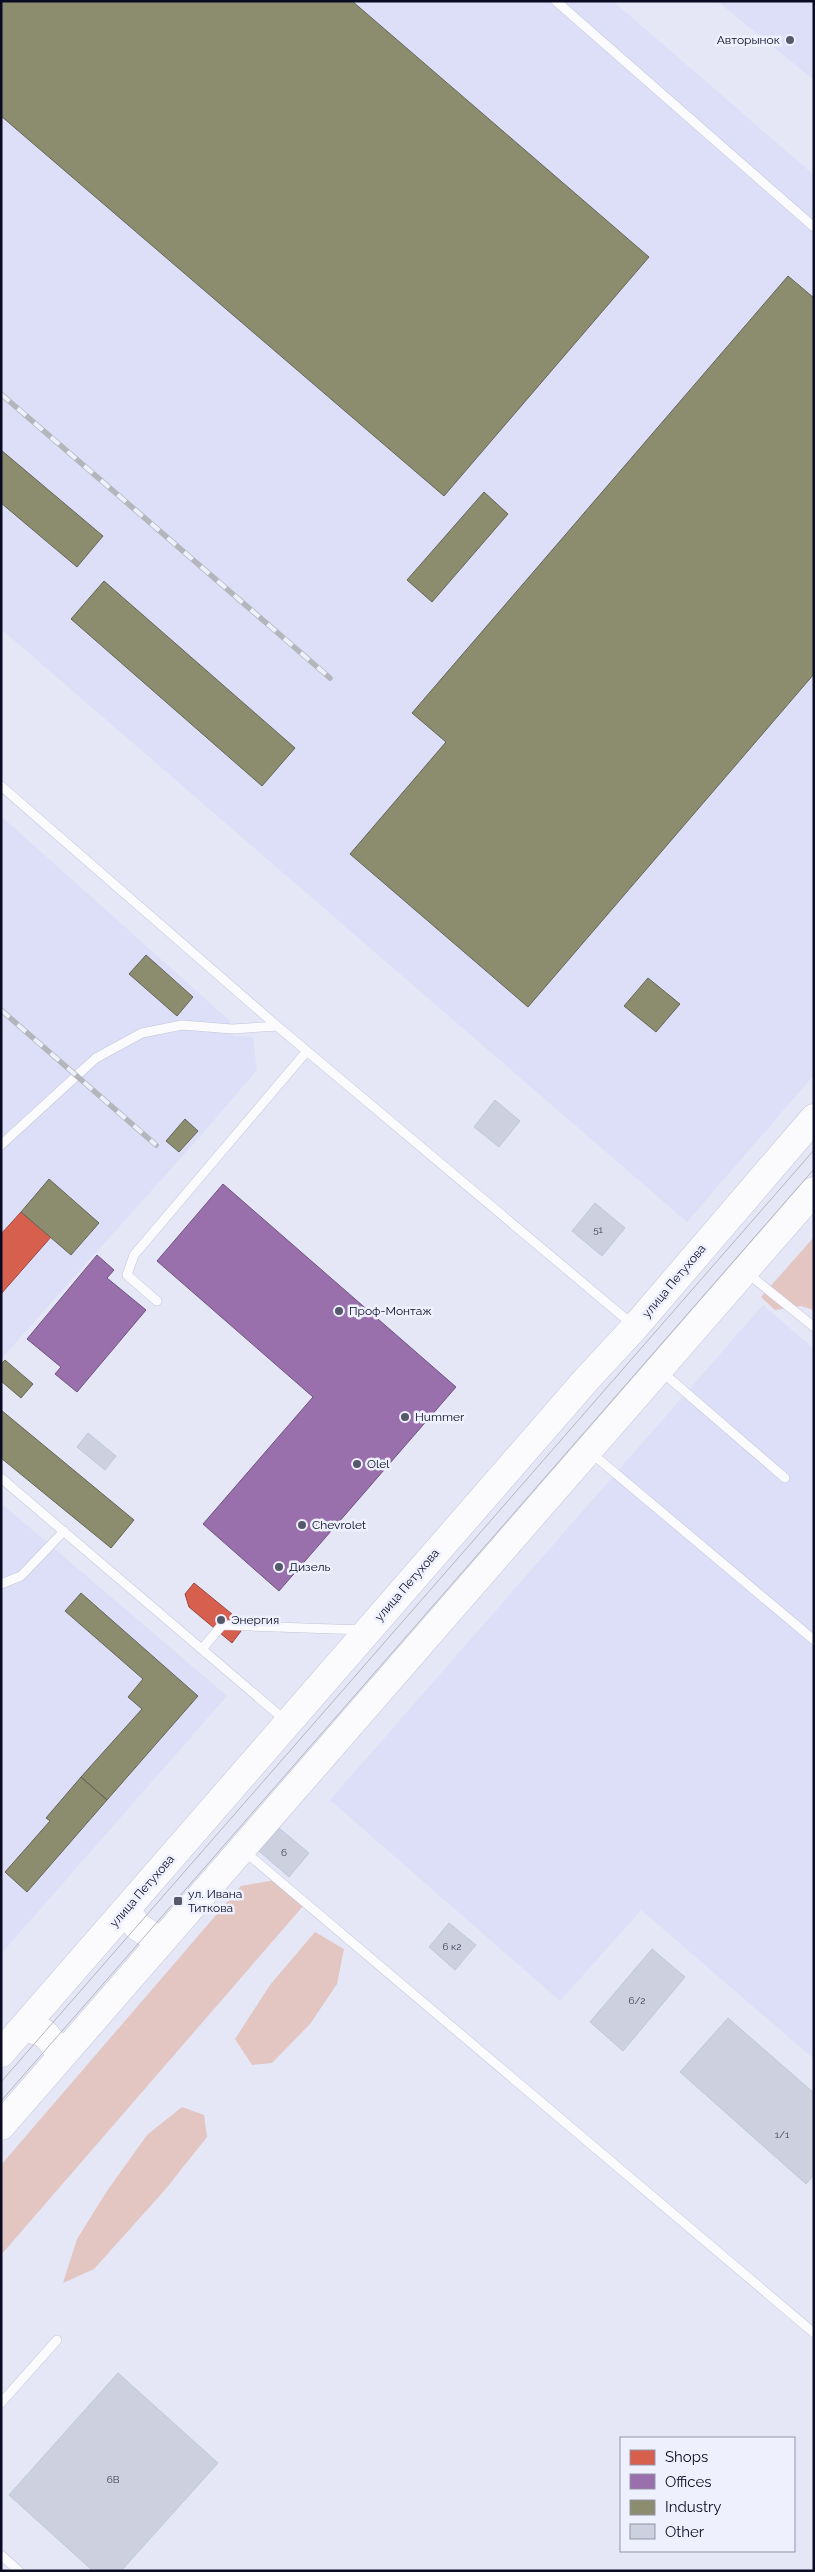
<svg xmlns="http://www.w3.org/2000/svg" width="815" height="2572" font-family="Raleway,sans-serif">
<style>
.built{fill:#dcdff7}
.green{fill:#e3c5c2}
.shops{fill:#d6604d;stroke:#994640}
.offices{fill:#9970ab;stroke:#6e5282}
.industry{fill:#8c8c6e;stroke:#656557}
.building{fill:#ccd0df;stroke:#c0c8da}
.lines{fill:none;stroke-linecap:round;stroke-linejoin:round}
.service-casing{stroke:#c3c5d9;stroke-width:10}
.trunk-casing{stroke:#c3c5d9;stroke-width:29}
.service{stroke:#fbfbfe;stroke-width:9}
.trunk{stroke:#fbfbfe;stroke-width:28}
.tram{stroke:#b5b6bb;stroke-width:1}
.rail-casing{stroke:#b5b6bb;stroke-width:5.5}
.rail{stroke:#eef0fe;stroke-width:4;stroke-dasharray:11;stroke-linecap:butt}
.poi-dot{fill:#57586c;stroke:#eef0fe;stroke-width:2}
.labels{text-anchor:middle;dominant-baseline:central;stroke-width:5;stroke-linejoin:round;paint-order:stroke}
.number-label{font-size:10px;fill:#3e4054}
.poi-label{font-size:12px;fill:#0a0b22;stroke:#eef0fe;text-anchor:start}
.street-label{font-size:12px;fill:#0a0b22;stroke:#eef0fe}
</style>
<rect width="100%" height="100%" fill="#e5e7f6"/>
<!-- built -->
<path class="built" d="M1,1h612l201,174v900l-127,147 -686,-593z
M717,1h97v79z
M1,816l229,205 4,15 19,1 4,33 -54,63 -202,226z
M763,1305l51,44v710l-173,-149 -81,91 -230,-201z
M1,1503l226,193 -226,258z"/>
<!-- green -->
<path class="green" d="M814,1237v73l-13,-4 -26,4 -14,-13z
M275,1880l29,25 -303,350v-90l240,-279z
M315,1932l29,17 -7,35 -27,40 -38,39 -20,2 -17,-26 35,-54z
M182,2107l22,8 3,22 -43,54 -70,78 -31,14 14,-44 30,-48 40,-56z"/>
<!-- shops -->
<path class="shops" d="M21,1212l30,25 -50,57v-60z
M194,1583l44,36 3,12 -9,12 -43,-36 -4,-13z"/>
<!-- offices -->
<path class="offices" d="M223,1184l233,203 -177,204 -76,-67 110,-127 -156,-136z
M97,1255l17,15 -7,8 39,32 -69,82 -22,-18 6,-7 -34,-28z"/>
<!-- industry -->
<path class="industry" d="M1,1h351l297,256 -205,239 -443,-380z
M788,276l26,22v376l-286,333 -178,-153 96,-112 -34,-29z
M1,450l102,86 -26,31 -76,-64z
M484,492l24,22 -76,88 -25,-22z
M104,581l191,167 -33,38 -191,-167z
M146,955l47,42 -16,19 -48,-42z
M648,978l32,26 -24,28 -32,-26z
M185,1119l13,12 -19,21 -13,-11z
M49,1179l50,44 -28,32 -50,-43z
M5,1360l28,24 -12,14 -20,-17v-17z
M1,1410l133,110 -23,28 -110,-90z
M81,1593l117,103 -91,104 -26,-23 61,-68 -14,-12 15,-18 -78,-68z
M81,1777l26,23 -80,92 -22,-20 45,-51 -4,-3z"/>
<!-- building -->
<path class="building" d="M495,1100l25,21 -21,26 -25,-20z
M595,1203l30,25 -23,28 -30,-25z
M88,1433l28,23 -11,14 -28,-23z
M279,1828l30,25 -20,24 -30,-26z
M449,1923l27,22 -21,25 -26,-23z
M652,1949l33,28 -62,74 -33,-29z
M728,2018l86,75v82l-8,9 -126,-112z
M118,2373l100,90 -97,108h-28l-84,-76z"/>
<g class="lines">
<!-- service casing -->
<g class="service-casing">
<path id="service" d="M556,1l258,226
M1,786l276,240 356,299
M1,1145l95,-87 46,-25 40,-8 50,4 45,-3
M746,1272l68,55
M157,1301l-30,-26 7,-20 173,-204
M661,1371l124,107
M590,1452l224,188
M1,1478l285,243
M1,1584l20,-8 43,-45
M202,1649l20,-24 141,5
M244,1851l570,482
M1,2403l56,-63
M1,2555l18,16"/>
</g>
<!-- trunk casing -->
<g class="trunk-casing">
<path id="trunk" d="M126,1910l11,16 24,16
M24,2027l20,6 19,22
M1,2053l585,-673 49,-53 179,-209
M1,2126l813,-935"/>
</g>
<!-- service -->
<use href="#service" class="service"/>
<!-- trunk -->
<use href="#trunk" class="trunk"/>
<!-- tram -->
<path class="tram" d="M1,2082l813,-932
M1,2101l813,-932"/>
<!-- rail casing -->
<g class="rail-casing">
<path id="rail" d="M1,394l329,284
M1,1010l155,135"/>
</g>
<!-- rail -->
<use href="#rail" class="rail"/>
</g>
<!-- markers -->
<g class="poi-dot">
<circle cx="790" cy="40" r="5"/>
<circle cx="339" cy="1311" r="5"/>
<circle cx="405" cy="1417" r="5"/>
<circle cx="357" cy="1464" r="5"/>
<circle cx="302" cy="1525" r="5"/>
<circle cx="279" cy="1567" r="5"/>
<circle cx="221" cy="1620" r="5"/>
<rect x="173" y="1896" width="10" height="10" rx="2.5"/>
</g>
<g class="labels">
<!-- number labels -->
<g class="number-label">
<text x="598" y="1229">51</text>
<text x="284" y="1852">6</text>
<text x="452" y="1946">6 к2</text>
<text x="637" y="2000">6/2</text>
<text x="782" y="2134">1/1</text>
<text x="113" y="2479">6В</text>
</g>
<!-- poi labels -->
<g class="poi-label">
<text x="780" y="40" text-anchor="end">Авторынок</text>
<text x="349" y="1311">Проф-Монтаж</text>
<text x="415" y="1417">Hummer</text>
<text x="367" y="1464">Olel</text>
<text x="312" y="1525">Chevrolet</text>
<text x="289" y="1567">Дизель</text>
<text x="231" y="1620">Энергия</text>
<text x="188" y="1894">ул. Ивана<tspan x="188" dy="14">Титкова</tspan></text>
</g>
<!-- street labels -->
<g class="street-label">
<text transform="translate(674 1281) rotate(-50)">улица Петухова</text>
<text transform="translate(407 1585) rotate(-49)">улица Петухова</text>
<text transform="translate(142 1891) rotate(-49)">улица Петухова</text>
</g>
</g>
<!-- border -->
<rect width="815" height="2572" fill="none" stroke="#0a0b22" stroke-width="5"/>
<!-- legend -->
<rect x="620" y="2437" width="175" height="115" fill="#eef0fe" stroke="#9394a6"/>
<rect x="630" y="2450" width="25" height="15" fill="#d6604d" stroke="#9394a6"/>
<text x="665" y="2462" font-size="15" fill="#0a0b22">Shops</text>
<rect x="630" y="2474" width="25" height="15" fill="#9970ab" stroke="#9394a6"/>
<text x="665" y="2487" font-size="15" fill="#0a0b22">Offices</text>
<rect x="630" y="2500" width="25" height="15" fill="#8c8c6e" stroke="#9394a6"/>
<text x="665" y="2512" font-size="15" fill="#0a0b22">Industry</text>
<rect x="630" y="2524" width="25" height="15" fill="#ccd0df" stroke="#9394a6"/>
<text x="665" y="2537" font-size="15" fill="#0a0b22">Other</text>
</svg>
